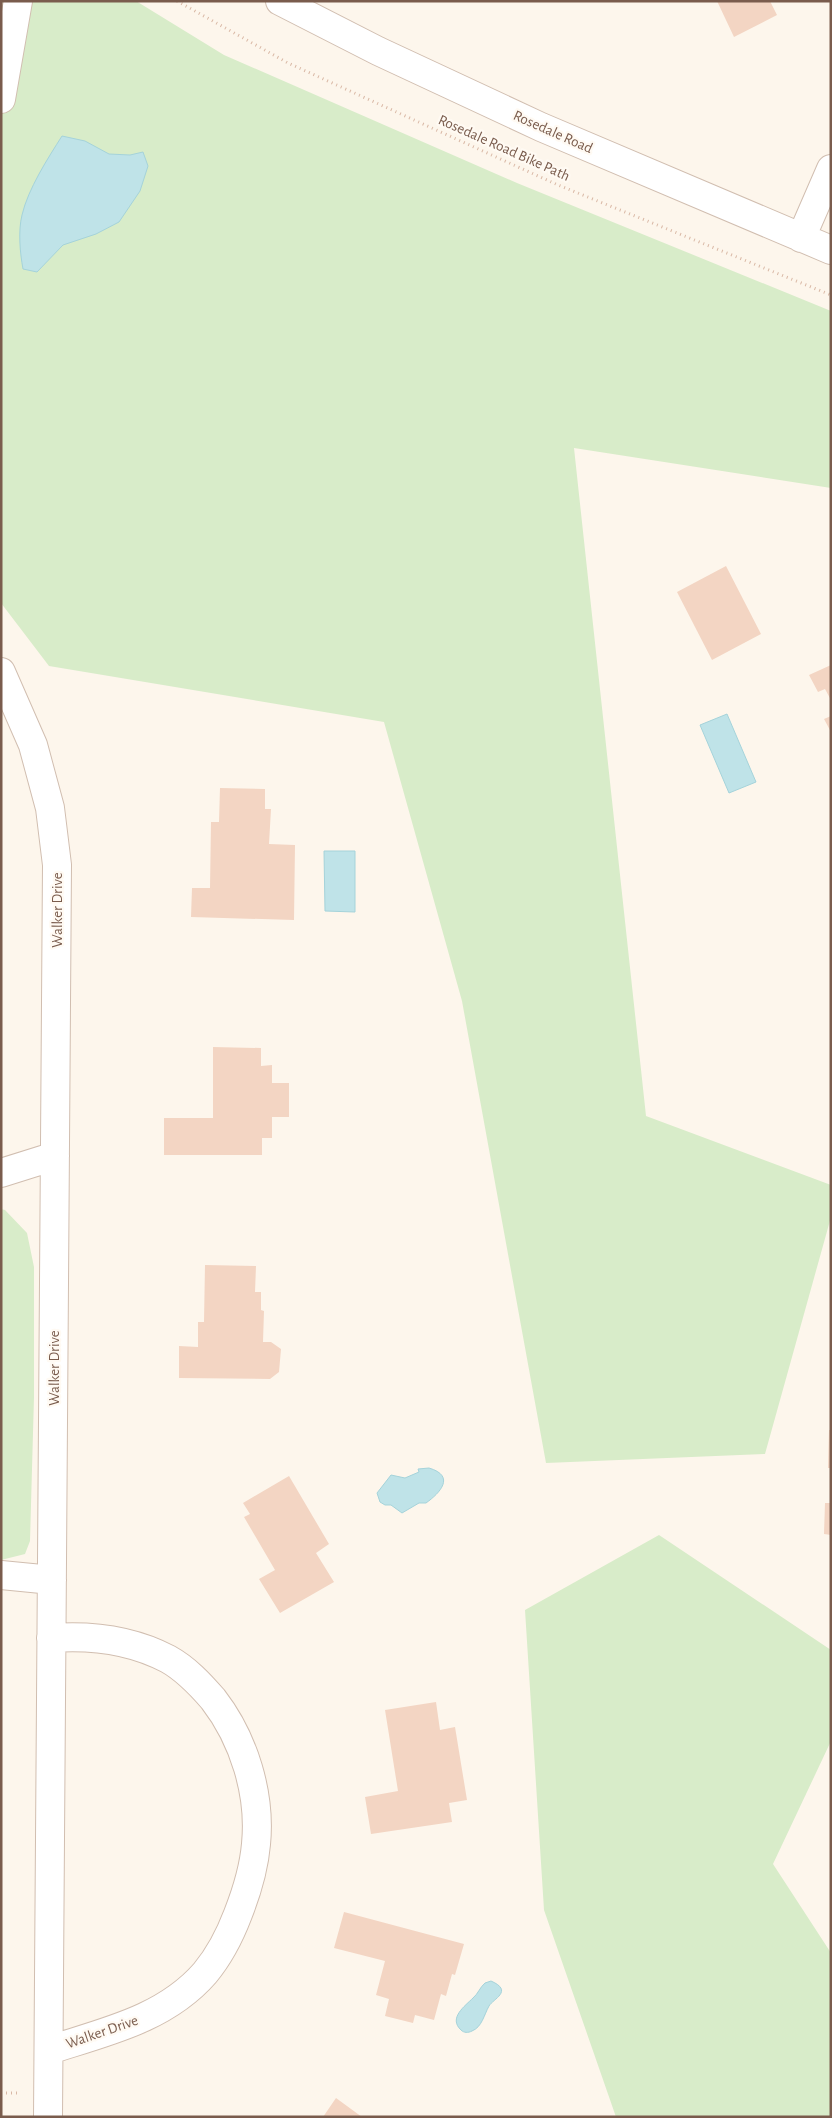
<svg xmlns="http://www.w3.org/2000/svg" width="832" height="2118" font-family="'Alegreya Sans',sans-serif">
<style>
.green{fill:#d8ecc9}
.water{fill:#bfe3e8;stroke:#a5d3da}
.building{fill:#f3d5c3}
.lines{fill:none;stroke-linecap:round;stroke-linejoin:round}
.minor-casing{stroke:#d1beb0;stroke-width:30}
.path{stroke:#d9b8a5;stroke-width:3;stroke-dasharray:1 4;stroke-linecap:butt}
.minor{stroke:#fff;stroke-width:28}
.labels{text-anchor:middle;dominant-baseline:central;stroke-width:4.5;stroke-linejoin:round;paint-order:stroke}
.street-label{font-size:15px;fill:#7a5c4d;stroke:#fffaf3}
</style>
<rect width="100%" height="100%" fill="#fdf6ec"/>
<!-- green -->
<path class="green" d="M1,1h135l88,54 293,128 314,128v177l-257,-40 72,668 185,69v32l-66,237 -219,9 -84,-462 -78,-279 -335,-56 -48,-63z
M1,1209l4,1 22,23 7,34v130l-4,144 -5,13 -24,6z
M659,1535l172,115v91l-58,123 58,89v164h-215l-72,-207 -19,-300z"/>
<!-- water -->
<path class="water" d="M62,136l23,5 24,13 21,1 13,-3 5,14 -8,25 -21,31 -23,12 -33,11 -26,27 -14,-3c-3,-16 -5,-38 -1,-54 6,-26 26,-57 40,-79z
M727,714l29,68 -27,11 -29,-68z
M324,851h31v61l-30,-1z
M429,1468c27,8 11,25 -3,35h-7l-17,10 -11,-8h-6l-5,-3 -3,-9 14,-18 14,3 14,-6 -1,-3z
M491,1981c23,10 2,18 -2,25 -5,9 -7,21 -17,25 -4,2 -8,2 -11,-1 -13,-12 4,-24 12,-32 5,-4 7,-11 12,-15z"/>
<!-- building -->
<path class="building" d="M717,1h53l7,14 -43,22z
M726,566l35,68 -49,26 -35,-68z
M831,665v35l-6,-11 -7,3 -9,-17z
M831,716v16l-7,-13z
M220,788l45,1v20h6l-2,35 26,1 -1,75 -103,-3 1,-29h18l1,-66h8z
M213,1047l48,1v18l11,-1v18h17v34h-17v21h-10v17h-98v-37h49z
M205,1265l51,1 -1,26h6v18l3,1 -1,31h8l10,7 -2,23 -9,7 -91,-1v-32l19,1v-25h6z
M829,1430h2v38h-3z
M289,1476l40,68 -13,9 18,29 -54,31 -21,-34 16,-9 -31,-53 6,-3 -7,-11z
M825,1503h6v32l-7,-1z
M436,1702l4,28 15,-3 12,73 -18,3 3,19 -81,12 -6,-37 33,-6 -13,-81z
M344,1912l120,32 -9,31 -3,-1 -6,22 -5,-2 -7,26 -19,-5 -2,8 -28,-7 4,-17 -13,-4 9,-34 -51,-13z
M336,2098l26,19h-39z"/>
<g class="lines">
<!-- minor casing -->
<g class="minor-casing">
<path id="minor" d="M280,1l98,50 163,76 290,123
M1,99l17,-98
M801,238l30,-69
M1,672l32,73 17,63 7,57 -9,1252
M1,1173l54,-17
M1,1575l51,5
M49,2050c56,-18 116,-31 156,-77 15,-18 25,-38 33,-59 9,-23 16,-46 18,-70 5,-50 -12,-105 -43,-145 -13,-15 -27,-30 -45,-40 -36,-19 -77,-24 -117,-21"/>
</g>
<!-- path -->
<path class="path" d="M177,1l111,62 270,122 273,110
M1,2093h17"/>
<!-- minor -->
<use href="#minor" class="minor"/>
</g>
<g class="labels">
<!-- street labels -->
<g class="street-label">
<text transform="translate(553 132) rotate(24)">Rosedale Road</text>
<text transform="translate(504 148) rotate(24)">Rosedale Road Bike Path</text>
<text transform="translate(57 910) rotate(-90)">Walker Drive</text>
<text transform="translate(54 1368) rotate(-90)">Walker Drive</text>
<text transform="translate(102 2032) rotate(-19)">Walker Drive</text>
</g>
</g>
<!-- border -->
<rect width="832" height="2118" fill="none" stroke="#7a5c4d" stroke-width="5"/>
</svg>
